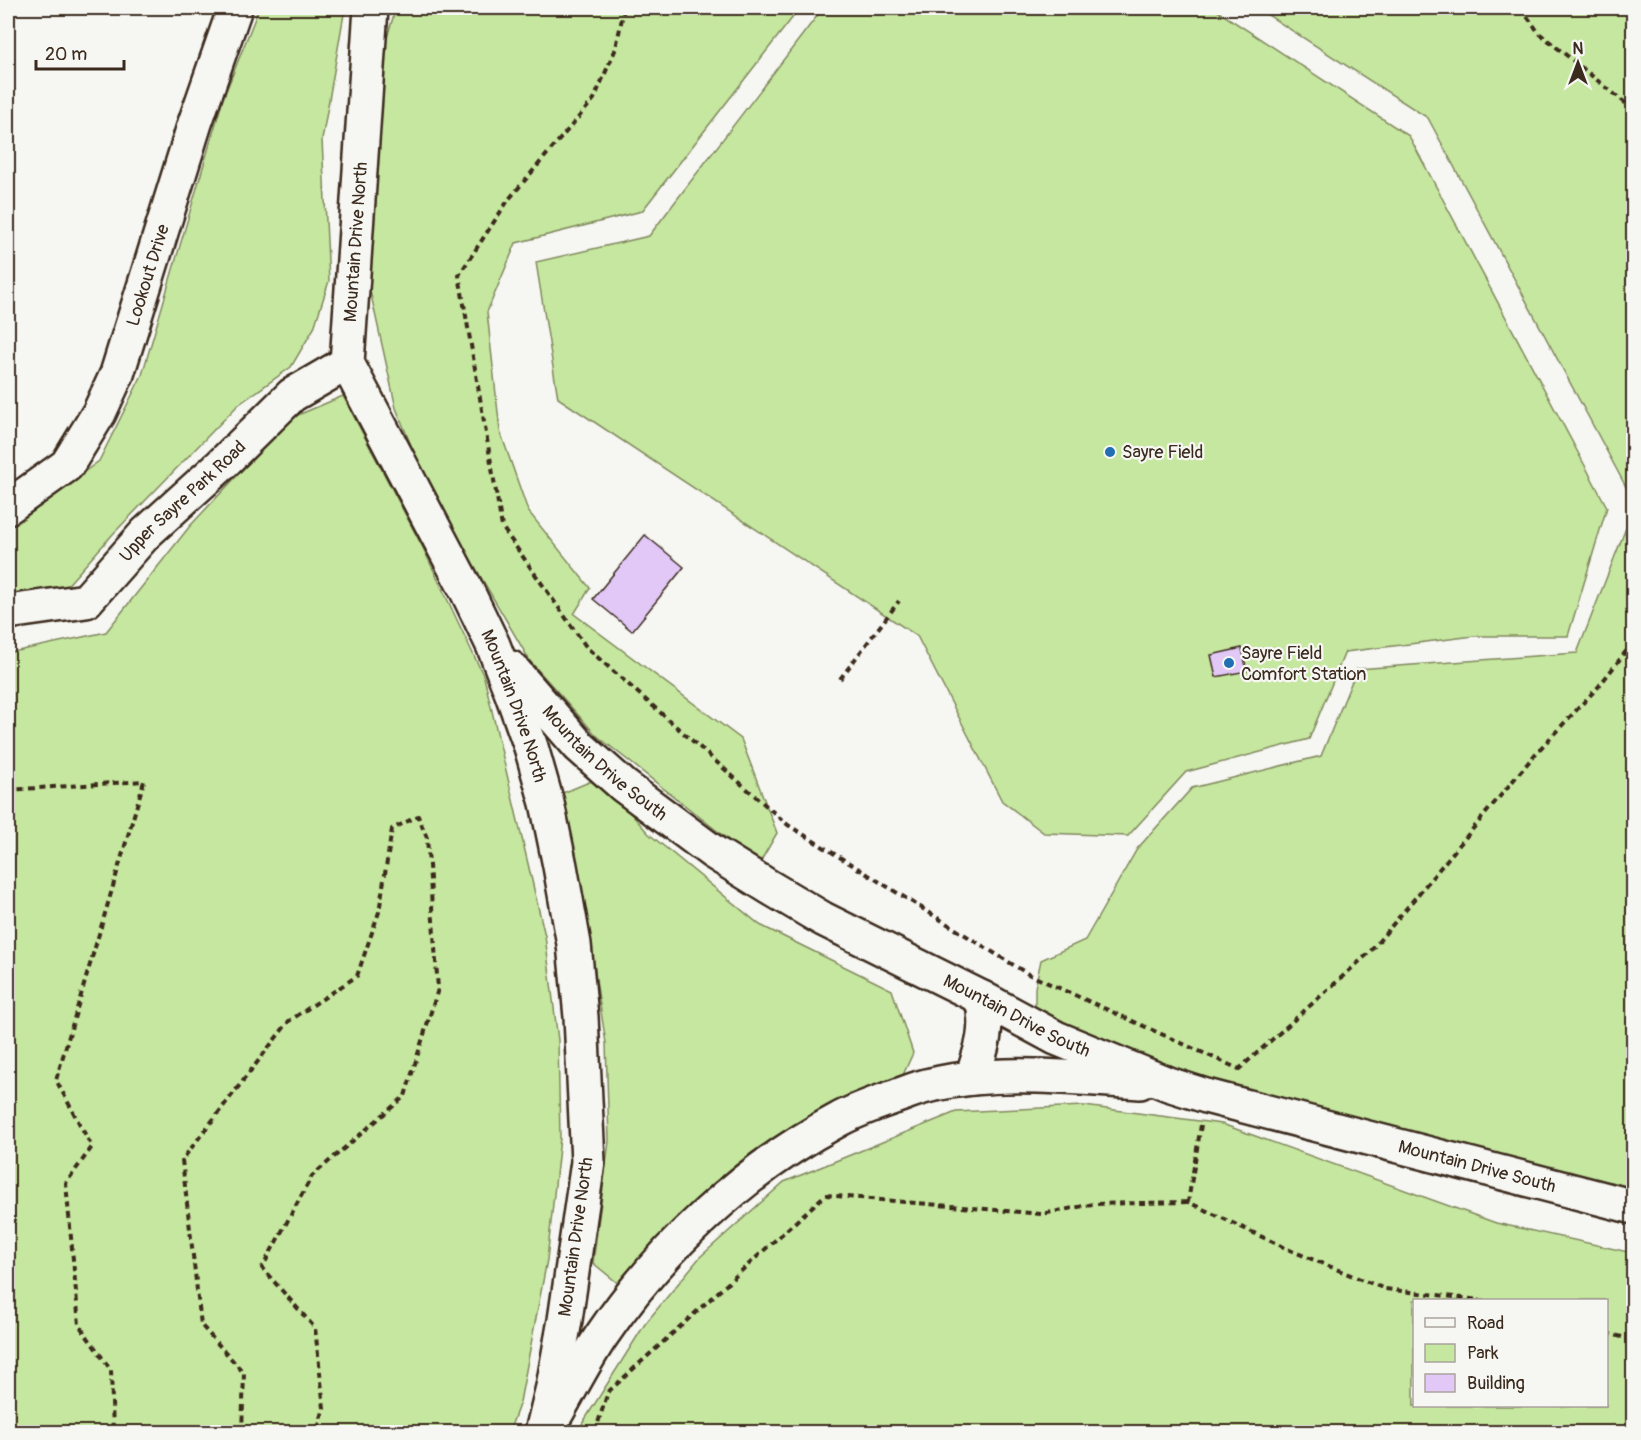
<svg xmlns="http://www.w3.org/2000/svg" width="1641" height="1440" font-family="Pangolin,sans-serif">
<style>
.green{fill:#c6e79f;stroke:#80885e;stroke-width:1.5;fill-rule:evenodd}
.building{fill:#e1c8f7;stroke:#3b2a1e;stroke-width:1.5}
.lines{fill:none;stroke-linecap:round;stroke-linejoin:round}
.minor-casing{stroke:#3b2a1e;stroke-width:38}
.path{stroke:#3b2a1e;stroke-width:4;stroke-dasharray:6 4.5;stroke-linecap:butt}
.minor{stroke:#f6f6f2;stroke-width:33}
.poi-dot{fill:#1f6fb2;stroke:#f6f6f2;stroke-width:2}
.labels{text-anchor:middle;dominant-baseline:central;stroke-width:4.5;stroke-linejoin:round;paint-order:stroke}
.street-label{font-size:18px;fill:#3b2a1e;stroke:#f6f6f2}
.poi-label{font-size:18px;fill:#3b2a1e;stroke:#f6f6f2;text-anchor:start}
</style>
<rect width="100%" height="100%" fill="#f6f6f2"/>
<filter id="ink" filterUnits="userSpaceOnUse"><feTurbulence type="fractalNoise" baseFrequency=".0167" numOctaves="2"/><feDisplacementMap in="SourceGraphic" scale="12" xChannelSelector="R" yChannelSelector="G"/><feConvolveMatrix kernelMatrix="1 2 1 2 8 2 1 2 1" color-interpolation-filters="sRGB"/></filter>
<g filter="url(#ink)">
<!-- green -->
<path class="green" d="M259,8h86l-23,132 7,141 -15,47 -23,39 -53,38 -125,129 -49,55 -56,10v-78l39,-22 52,-38 43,-86 81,-276z
M396,8h404l-158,203 -126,32 -29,69 13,119 28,80 62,77 -16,26 167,125 36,94 -18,31 -163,-129 -66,-74 -103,-176 -31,-77 -29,-131 8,-82 8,-145z
M823,8h390l196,128 198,371 -39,129h-94l-129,16 -36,87 -123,33 -58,64 -84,-3 -42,-32 -85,-165 -359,-238 -22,-136 113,-26z
M1257,8h376v492l-205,-382z
M343,396l80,152 61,129 61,259 13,104 2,98 -13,122 -27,142 -11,30h-501v-779l98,-21 84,-106 101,-108z
M1633,510v678l-390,-98 -181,-62 -27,-19v-21l6,-28 44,-20 52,-91 55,-61 129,-32 36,-87 220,-16z
M599,778l50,56 111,91 132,65 21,63 -15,33 -273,203 -32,-26 16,-122 -3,-98 -20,-126 -28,-122z
M1084,1106l138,18 274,99 137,30v179h-1056l68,-108 55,-67 84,-75 172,-70zM1414,1300h192v106h-192z"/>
<!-- building -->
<path class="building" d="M8,8h5l-2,40h-3z
M645,535l39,32 -52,64 -39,-32z
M1242,648l5,23 -31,6 -5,-22z"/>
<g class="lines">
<!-- minor casing -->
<g class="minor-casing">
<g id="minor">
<path id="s1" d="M371,8l-24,355 120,228 26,54 19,49 19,53 16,56 13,63 14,78 7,73 7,145 -23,158 -12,67 -11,45"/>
<path id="s2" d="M8,507l59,-42 32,-52 18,-39 78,-251 40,-115"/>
<path id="s3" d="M8,612l78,-11 60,-68 75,-68 71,-70 55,-32"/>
<path id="s4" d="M511,668l68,78 45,40 89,66 56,35 54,32 159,79 74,40 112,46 38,12 428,111"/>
<path d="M972,1078c10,-30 17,-48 10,-80"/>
<path d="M556,1414c15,-26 29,-54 46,-79 59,-87 142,-165 236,-215 18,-10 39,-17 59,-24 11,-4 23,-9 34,-11 68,-16 140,-7 209,-3"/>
</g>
</g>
<!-- path -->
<path class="path" d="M624,8l-8,40 -22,51 -85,100 -50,76 43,252 85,121 201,177 240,149 211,95
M1521,8l18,25 95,77
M840,679l59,-78
M8,790l136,-9 -88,299 36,67 -26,36 13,142 32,45 2,62
M1238,1070l131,-117 168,-201 62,-66 35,-45
M1201,1125l-13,77 104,49 93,38 95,11
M1606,1333l28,7
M242,1432l2,-59 -43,-48 -19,-165 107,-139 68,-45 22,-64 13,-83 26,-13 9,22 11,151 -33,107 -93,80 -50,92 53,60 9,80 -7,24
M595,1432l13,-40 217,-197 217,19 52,-10 94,-2"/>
<!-- minor -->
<use href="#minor" class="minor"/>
</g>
</g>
<!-- markers -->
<g class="poi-dot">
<circle cx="1110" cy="452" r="6"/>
<circle cx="1229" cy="663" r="6"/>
</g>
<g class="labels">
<!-- street labels -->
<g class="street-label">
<text transform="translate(356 242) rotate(-86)">Mountain Drive North</text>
<text stroke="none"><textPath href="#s2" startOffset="280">Lookout Drive</textPath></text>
<text stroke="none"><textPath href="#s3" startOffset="218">Upper Sayre Park Road</textPath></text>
<text stroke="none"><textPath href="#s1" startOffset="738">Mountain Drive North</textPath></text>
<text stroke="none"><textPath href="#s4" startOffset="134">Mountain Drive South</textPath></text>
<text stroke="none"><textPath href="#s4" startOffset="620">Mountain Drive South</textPath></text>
<text stroke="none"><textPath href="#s4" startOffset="1106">Mountain Drive South</textPath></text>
<text transform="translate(576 1237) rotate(-82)">Mountain Drive North</text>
</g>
<!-- poi labels -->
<g class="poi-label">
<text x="1122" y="452">Sayre Field</text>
<text x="1241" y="653">Sayre Field<tspan x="1241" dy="21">Comfort Station</tspan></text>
</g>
</g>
<!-- margin -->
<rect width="1641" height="1440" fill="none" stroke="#f6f6f2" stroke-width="30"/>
<rect x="15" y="15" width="1611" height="1410" fill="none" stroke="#3b2a1e" stroke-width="2" filter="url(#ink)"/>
<!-- legend -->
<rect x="1413" y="1299" width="195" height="108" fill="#f6f6f2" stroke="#aba49d" stroke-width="1.5"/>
<rect x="1425" y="1318" width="30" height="9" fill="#f6f6f2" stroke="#aba49d" stroke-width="1.5"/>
<text x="1467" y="1329" font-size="18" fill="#3b2a1e">Road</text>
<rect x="1425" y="1344" width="30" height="18" fill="#c6e79f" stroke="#aba49d" stroke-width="1.5"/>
<text x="1467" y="1359" font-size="18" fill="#3b2a1e">Park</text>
<rect x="1425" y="1374" width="30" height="18" fill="#e1c8f7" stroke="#aba49d" stroke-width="1.5"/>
<text x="1467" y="1389" font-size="18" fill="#3b2a1e">Building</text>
<!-- north arrow -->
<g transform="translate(1578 63)" stroke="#f6f6f2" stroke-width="4.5" paint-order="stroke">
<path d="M0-4.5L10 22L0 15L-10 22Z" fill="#3b2a1e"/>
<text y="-9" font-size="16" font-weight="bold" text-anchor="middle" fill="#3b2a1e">N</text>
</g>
<!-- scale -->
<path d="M36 60v9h88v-9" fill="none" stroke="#3b2a1e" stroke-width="3"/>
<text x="45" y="60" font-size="18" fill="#3b2a1e" stroke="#f6f6f2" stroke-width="4.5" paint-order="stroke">20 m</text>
</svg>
